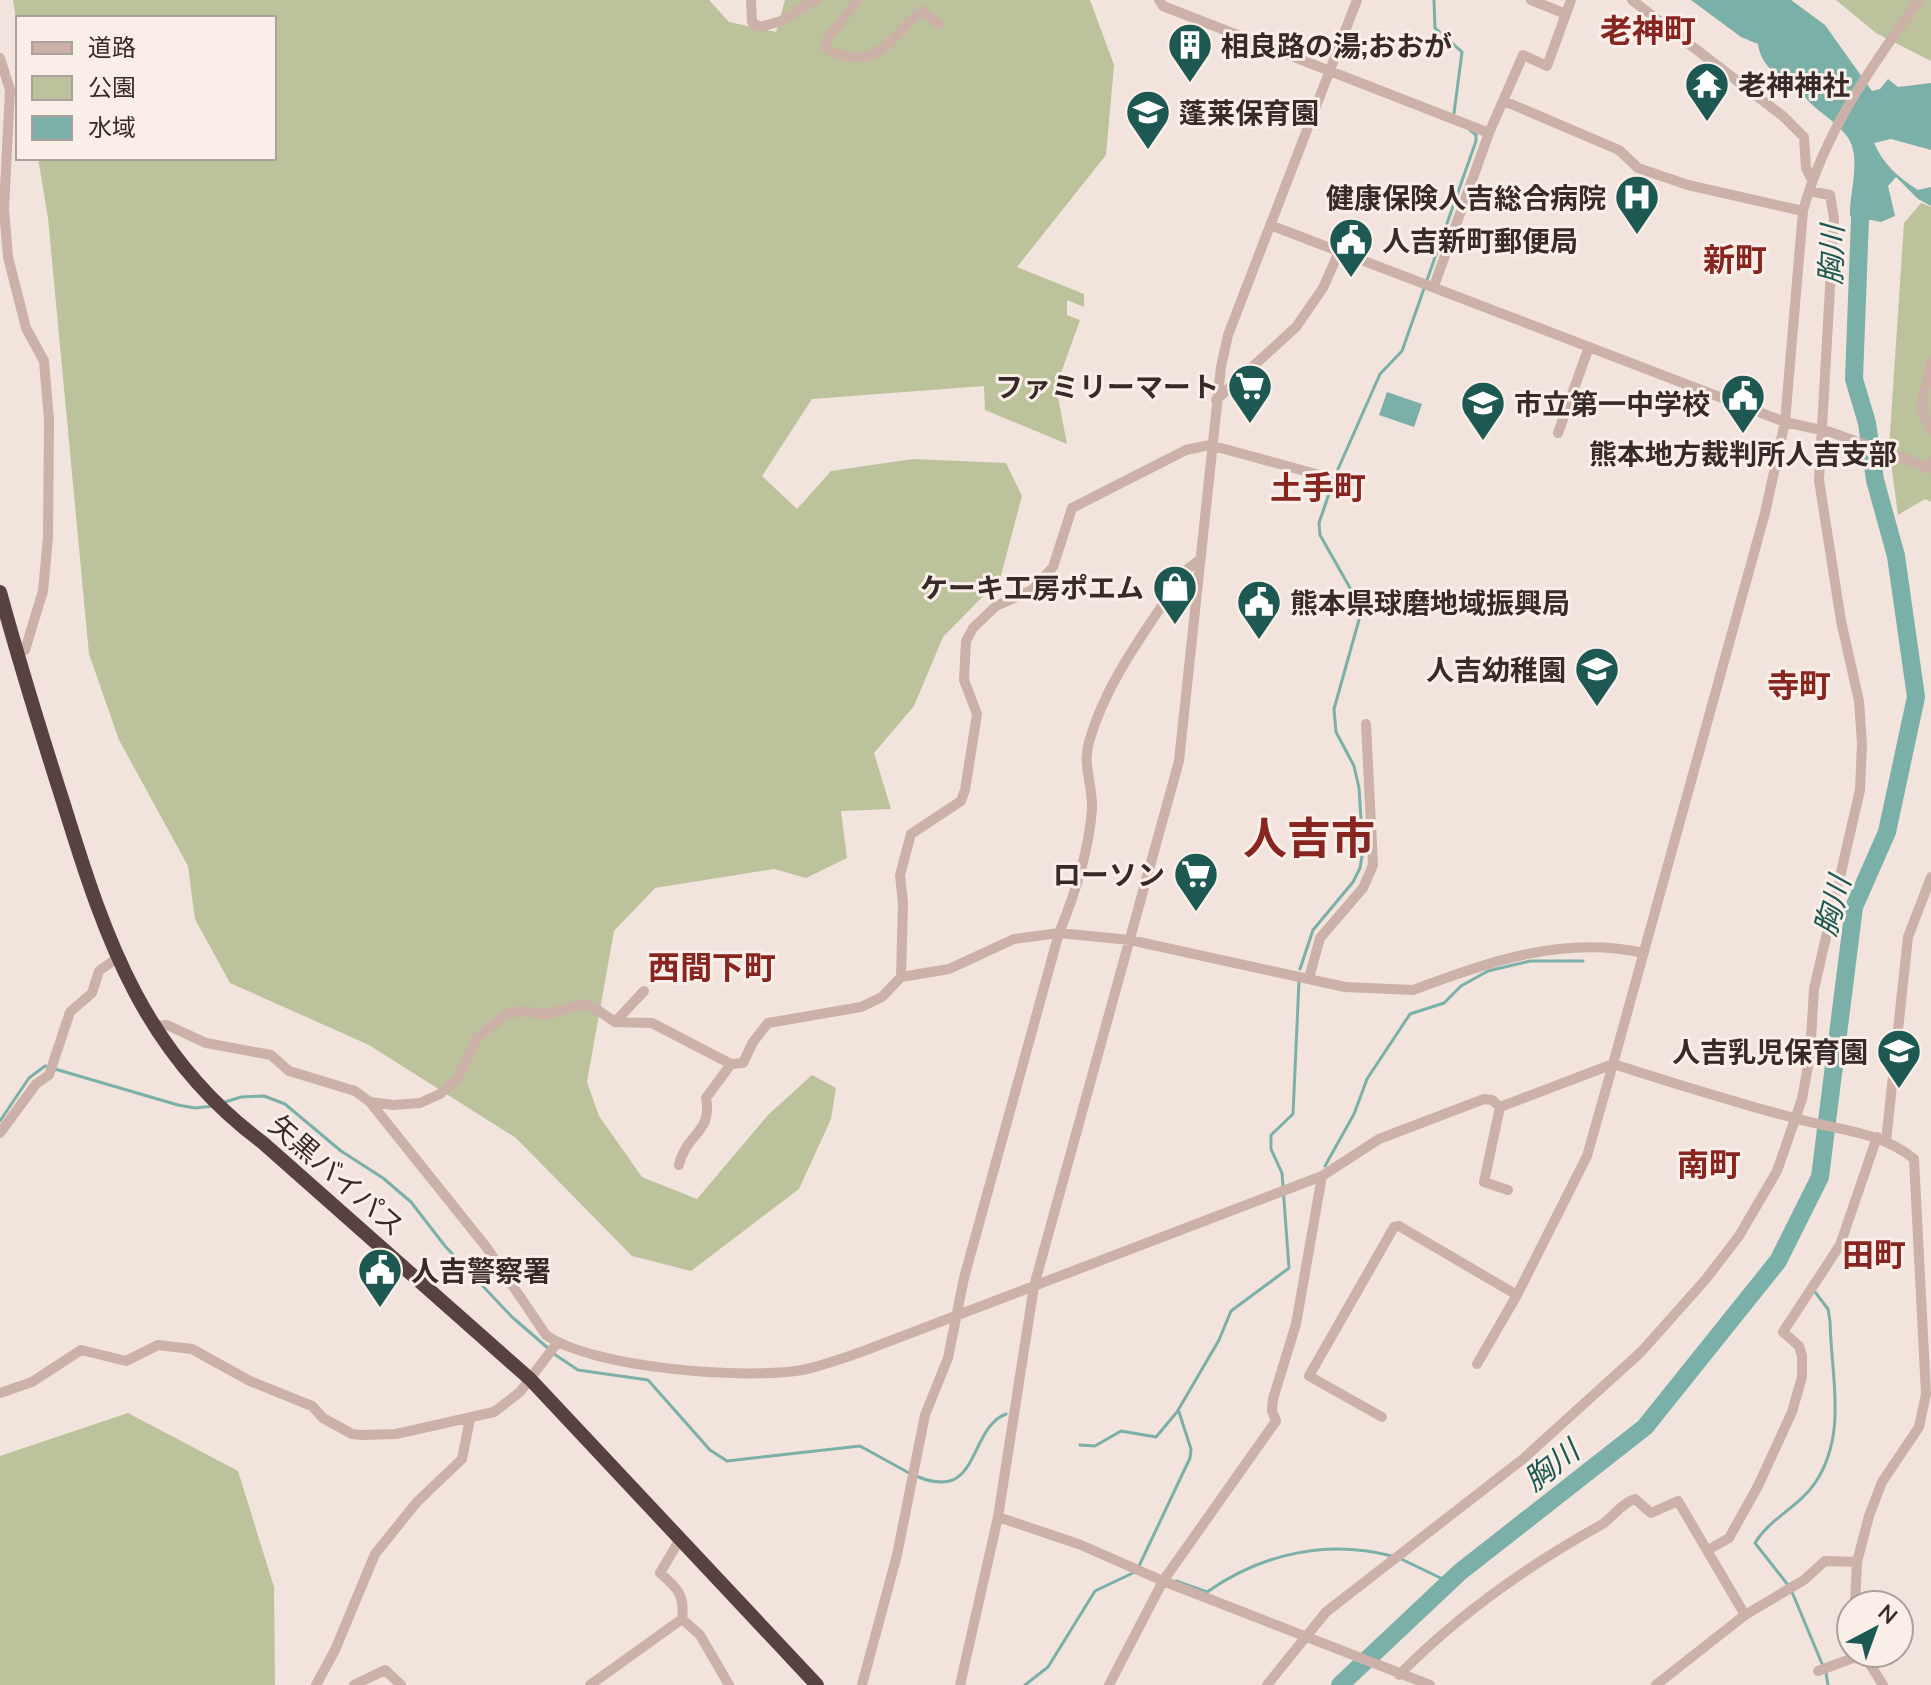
<svg xmlns="http://www.w3.org/2000/svg" width="1931" height="1685" font-family="Mulish,'Noto Sans JP',sans-serif">
<style>
.green{fill:#bcc29b}
.water{fill:#7ab0a8}
.lines{fill:none;stroke-linecap:round;stroke-linejoin:round}
.stream{stroke:#7ab0a8;stroke-width:3}
.river{stroke:#7ab0a8;stroke-width:18}
.minor{stroke:#cbb1a7;stroke-width:10}
.highway{stroke:#58423f;stroke-width:14}
.labels{text-anchor:middle;dominant-baseline:central;stroke-width:6;stroke-linejoin:round;paint-order:stroke}
.poi-label{font-size:28px;font-weight:bold;fill:#372a28;stroke:#faeee8;text-anchor:start}
.street-label{font-size:28px;fill:#372a28;stroke:#faeee8}
.water-label{font-size:30px;font-style:italic;fill:#1d5952;stroke:#faeee8}
.quarter-label{font-size:32px;font-weight:bold;fill:#872520;stroke:#faeee8}
.town-label{font-size:44px;font-weight:bold;fill:#872520;stroke:#faeee8}
</style>
<rect width="100%" height="100%" fill="#f2e3dc"/>
<!-- green -->
<path class="green" d="M13,0h696l20,22 47,10 9,-32h305l24,65 -8,90 -89,112 67,27v13l-17,-7v15l13,5 -24,67 11,57 -82,-34 -1,-24 -172,13 -50,77 35,33 34,-38 82,-12 93,4 16,33 -22,83 -57,58 -29,69 -40,47 17,56 -50,2 6,47 -41,20 -32,-9 -119,19 -41,43 -27,151 12,34 43,61 55,22 71,-84 44,-40 24,13 -5,31 -32,70 -108,82 -59,-15 -116,-118 -147,-93 -139,-62 -35,-64 -7,-53 -69,-126 -30,-86 -41,-436 -10,-60h236v-140h-256v15z
M1836,0h95v61l-55,-28z
M1921,203l10,4v295l-6,-3 -27,16 -9,-67 15,-225z
M128,1413l110,58 36,116 1,98h-275v-229z"/>
<!-- water -->
<path class="water" d="M1691,0h100l34,25 47,66 8,-2 8,-10 10,8 33,-4v67l-40,-11 -17,4c9,21 25,35 44,47l13,-3v19l-13,-7 -22,-22 -8,9 7,30 -14,6 -31,-6c-1,-25 13,-60 -4,-81 -15,-20 -38,-26 -48,-50 -19,-7 -37,-18 -40,-41l-17,-7z
M1387,392l35,12 -8,23 -35,-12z"/>
<g class="lines">
<!-- stream -->
<path class="stream" d="M1434,0l1,28 27,24 -8,61
M1335,476l45,-102 22,-23 74,-210v-6l-6,-5
M1300,969l13,-39 40,-48 7,-14 3,-18 -4,-62 -5,-22 -18,-34 -2,-23 28,-100 -42,-74 -1,-12 14,-41
M55,1069l123,36 17,3 19,-2
M225,1102l16,-5 23,-1 21,8 56,47 42,27 28,24 34,44 67,71 37,32
M0,1121l29,-43 16,-12 3,1
M1325,1166l29,-52 13,-35 43,-65 34,-11 17,-17 27,-15 42,-10h53
M554,1354l24,16 70,10 62,70 17,11 133,-15 49,27
M1080,1445l15,1 26,-15 35,6 21,-25 42,-72 12,-29 58,-43 -7,-95 -11,-24v-14l22,-21 6,-133
M916,1476c65,28 51,-47 90,-62
M1399,1558l50,24
M1139,1566l51,-108 1,-9 -12,-37
M1176,1581l31,11c54,-38 120,-53 185,-36
M1788,1585l-33,-42c15,-25 44,-36 60,-60 33,-49 16,-107 15,-162l-2,-12 -13,-17
M1792,1592l31,74
M1826,1673l2,12
M1025,1685l23,-18 47,-76 40,-19"/>
<!-- river -->
<path class="river" d="M1340,1685l120,-113 185,-145 133,-166 42,-84 34,-270 33,-75 29,-135 -20,-141 -21,-76 -8,-57 -13,-44 7,-187"/>
<!-- minor -->
<path class="minor" d="M751,0l1,22 8,5 21,-6 35,-21
M858,0l-31,39 -2,7c6,8 13,9 23,10 38,7 47,-26 74,-45l17,13
M1159,0l4,6 326,127
M1531,0l35,14
M1632,0l152,117 20,20 2,31 5,10
M0,58l10,32 -6,119 4,48 18,71 18,33 5,59 -1,117 -5,54 -18,59
M1504,101l115,49 19,18 50,17 115,26
M1270,225l515,197 45,10 100,36 1,-6
M1434,286l55,-153 34,-78 24,11 24,-66
M1931,362l-10,46 10,21
M1216,400l80,-73 27,-39 16,-36
M1558,433l31,-86
M901,977l2,-74 -3,-28 11,-41 50,-33 4,-11 12,-76 -13,-34 2,-39 7,-13 23,-22 36,-16 21,-23 19,-59 114,-58 24,-5 139,38
M1309,978l11,-40 43,-50 10,-23 -7,-141
M615,1022l37,1 79,41
M154,1026l13,-1 39,18 65,12 18,16 66,20 15,11 23,3 27,-2 20,-9 18,-16 19,-40 30,-25 19,-2 19,4 38,-11 10,3 22,15 29,-31
M370,1102l117,146 59,87c47,33 199,45 256,35 20,-4 39,-11 59,-18l461,-176 57,-37 105,-40 8,1 8,7 -16,75 24,8
M1500,1107l113,-43
M0,1133l36,-49 13,-9 21,-63 22,-19 7,-22 17,-12
M1886,1141l22,-204 23,-60
M679,1165c7,-32 34,-32 27,-67l25,-34 12,-1 10,-21 15,-19 93,-16 21,-10 19,-20 48,-8 65,-30 45,-6 71,7 215,47 68,3c76,-28 149,-55 231,-37
M1477,1364l40,-69
M0,1393l32,-11 49,-32 45,11 32,-16 34,4 58,32 62,25 11,12 29,16 11,1 33,-1 98,-22 26,-20 37,-49
M1382,1417l-73,-41 85,-149 5,-1 118,69 70,-139 26,-92
M998,1517l83,28 82,36 267,104
M1708,1550l21,-12 29,-52 34,-74 10,-35v-21l-3,-10 -16,-14 57,-87 37,-108
M1855,1605l2,-43 12,-46 13,-34 37,-55 7,-33 -12,-235c-33,-28 -77,-29 -116,-40 -62,-16 -124,-36 -185,-55l152,-551 20,-91 18,-211c22,-80 68,-144 116,-211
M1745,1615l59,-35 21,-19 32,1
M682,1619l18,16 29,50
M1863,1653l20,32
M1818,1671l46,-17
M1399,1675c58,-59 130,-110 202,-150 12,-7 20,-22 34,-26l16,14 27,-12 67,114 -89,70
M316,1685l19,-35 40,-96 42,-52 45,-43 8,-40
M354,1685l31,-15 16,15
M590,1685l92,-66c3,-23 -4,-31 -22,-46l20,-34
M862,1685l35,-130 28,-140 23,-57 16,-80 95,-345c16,-39 30,-82 33,-124 1,-23 -10,-45 -3,-67 18,-64 61,-116 96,-171l13,-10
M960,1685l38,-168 36,-231 145,-525 42,-394 7,-32 129,-335
M1109,1685l54,-104 113,-160 -4,-10 1,-12 23,-75 26,-148
M1267,1685l59,-73 197,-153 118,-107 65,-73 33,-43 38,-65 25,-72 8,-44 4,-66 46,-199 2,-46 -3,-43 -18,-80 -22,-141 15,-262 -4,-23 -21,-4"/>
<!-- highway -->
<path class="highway" d="M0,592c20,73 42,144 65,216 41,133 80,247 197,334l268,237 287,306"/>
</g>
<!-- icons -->
<defs>
<g id="building-pin" transform="scale(2.3)"><path d="M0 17L-7.5 6A9.5 9.5 0 1 1 7.5 6Z" fill="#1d5952" stroke="#faeee8"/><path d="M-4-6H4V6H1V3H-1V6H-4ZM-2.5-4.3h1.7v1.8h-1.7ZM.8-4.3h1.7v1.8H.8ZM-2.5-1h1.7V.8h-1.7ZM.8-1h1.7V.8H.8Z" fill="#fff"/></g>
<g id="temple-pin" transform="scale(2.3)"><path d="M0 17L-7.5 6A9.5 9.5 0 1 1 7.5 6Z" fill="#1d5952" stroke="#faeee8"/><path d="M0-6L5-2H3V0L6.5 2.5H4V6H1.5V3h-3V6H-4V2.5H-6.5L-3 0V-2H-5Z" fill="#fff"/></g>
<g id="school-pin" transform="scale(2.3)"><path d="M0 17L-7.5 6A9.5 9.5 0 1 1 7.5 6Z" fill="#1d5952" stroke="#faeee8"/><path d="M0-5L7-2L0 1L-7-2ZM-4 1L0 2.5L4 1V4Q0 6-4 4Z" fill="#fff"/></g>
<g id="hospital-pin" transform="scale(2.3)"><path d="M0 17L-7.5 6A9.5 9.5 0 1 1 7.5 6Z" fill="#1d5952" stroke="#faeee8"/><path d="M-5-5h3v3.5h4V-5h3V5h-3V1.5h-4V5h-3Z" fill="#fff"/></g>
<g id="civic-pin" transform="scale(2.3)"><path d="M0 17L-7.5 6A9.5 9.5 0 1 1 7.5 6Z" fill="#1d5952" stroke="#faeee8"/><path d="M-.6-6.5H3V-4.5H.6V-3L4-1V1h2V6H-6V1h2V-1L-.6-3ZM-1.2 2.5V6h2.4V2.5Z" fill="#fff"/></g>
<g id="supermarket-pin" transform="scale(2.3)"><path d="M0 17L-7.5 6A9.5 9.5 0 1 1 7.5 6Z" fill="#1d5952" stroke="#faeee8"/><path d="M-6-5.5h2.5l.6 2H6L4.5 2H-2.5L-4.4-4H-6ZM-1.5 3.2a1.3 1.3 0 1 0 .1 0ZM3 3.2a1.3 1.3 0 1 0 .1 0Z" fill="#fff"/></g>
<g id="shop-pin" transform="scale(2.3)"><path d="M0 17L-7.5 6A9.5 9.5 0 1 1 7.5 6Z" fill="#1d5952" stroke="#faeee8"/><path d="M-5-2.5h2.3a2.7 3.5 0 0 1 5.4 0H5L5.5 6h-11ZM-1.5-2.5h3a1.5 2.3 0 0 0-3 0Z" fill="#fff"/></g>
</defs>
<g fill-rule="evenodd">
<use href="#building-pin" x="1190" y="45"/>
<use href="#temple-pin" x="1707" y="84"/>
<use href="#school-pin" x="1148" y="112"/>
<use href="#hospital-pin" x="1637" y="197"/>
<use href="#civic-pin" x="1351" y="240"/>
<use href="#supermarket-pin" x="1250" y="386"/>
<use href="#civic-pin" x="1743" y="396"/>
<use href="#school-pin" x="1483" y="403"/>
<use href="#shop-pin" x="1175" y="587"/>
<use href="#civic-pin" x="1259" y="602"/>
<use href="#school-pin" x="1597" y="669"/>
<use href="#supermarket-pin" x="1196" y="874"/>
<use href="#school-pin" x="1899" y="1051"/>
<use href="#civic-pin" x="380" y="1270"/>
</g>
<g class="labels">
<!-- poi labels -->
<g class="poi-label">
<text x="1221" y="45">相良路の湯;おおが</text>
<text x="1738" y="84">老神神社</text>
<text x="1179" y="112">蓬莱保育園</text>
<text x="1606" y="197" text-anchor="end">健康保険人吉総合病院</text>
<text x="1382" y="240">人吉新町郵便局</text>
<text x="1219" y="386" text-anchor="end">ファミリーマート</text>
<text x="1514" y="403">市立第一中学校</text>
<text x="1743" y="453" text-anchor="middle">熊本地方裁判所人吉支部</text>
<text x="1144" y="587" text-anchor="end">ケーキ工房ポエム</text>
<text x="1290" y="602">熊本県球磨地域振興局</text>
<text x="1566" y="669" text-anchor="end">人吉幼稚園</text>
<text x="1165" y="874" text-anchor="end">ローソン</text>
<text x="1868" y="1051" text-anchor="end">人吉乳児保育園</text>
<text x="411" y="1270">人吉警察署</text>
</g>
<!-- street labels -->
<g class="street-label">
<text transform="translate(337 1175) rotate(41)">矢黒バイパス</text>
</g>
<!-- water labels -->
<g class="water-label">
<text transform="translate(1831 255) rotate(-88)">胸川</text>
<text transform="translate(1832 906) rotate(-75)">胸川</text>
<text transform="translate(1551 1465) rotate(-38)">胸川</text>
</g>
<!-- quarter labels -->
<g class="quarter-label">
<text x="1648" y="30">老神町</text>
<text x="1735" y="259">新町</text>
<text x="1318" y="487">土手町</text>
<text x="1799" y="685">寺町</text>
<text x="712" y="967">西間下町</text>
<text x="1709" y="1164">南町</text>
<text x="1874" y="1254">田町</text>
</g>
<!-- town labels -->
<g class="town-label">
<text x="1309" y="837">人吉市</text>
</g>
</g>
<!-- legend -->
<rect x="16" y="16" width="260" height="144" fill="#faeee8" stroke="#aca09b" stroke-width="2"/>
<rect x="32" y="42" width="40" height="12" fill="#cbb1a7" stroke="#aca09b" stroke-width="2"/>
<text x="88" y="56" font-size="24" fill="#372a28">道路</text>
<rect x="32" y="76" width="40" height="24" fill="#bcc29b" stroke="#aca09b" stroke-width="2"/>
<text x="88" y="96" font-size="24" fill="#372a28">公園</text>
<rect x="32" y="116" width="40" height="24" fill="#7ab0a8" stroke="#aca09b" stroke-width="2"/>
<text x="88" y="136" font-size="24" fill="#372a28">水域</text>
<!-- north arrow -->
<g transform="translate(1875 1629) rotate(41)"><circle r="38" fill="#faeee8" stroke="#aca09b" stroke-width="2"/>
<path d="M0-6L14 30L0 20L-14 30Z" fill="#1d5952"/>
<text y="-12" font-size="22" font-weight="bold" text-anchor="middle" fill="#372a28">N</text>
</g>
</svg>
